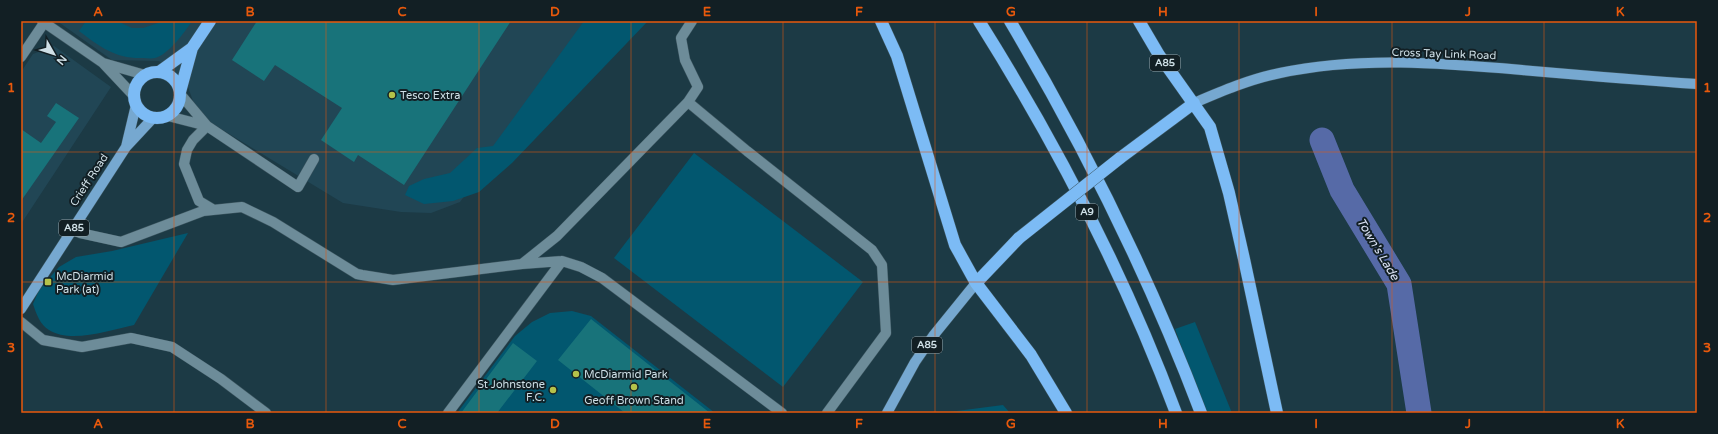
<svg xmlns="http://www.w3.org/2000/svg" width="1718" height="434" font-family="'Varela Round',sans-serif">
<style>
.built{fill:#214655}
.green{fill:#02576f}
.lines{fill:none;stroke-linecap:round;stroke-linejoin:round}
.river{stroke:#566aa7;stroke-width:25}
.building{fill:#18737a}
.minor-casing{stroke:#3c555f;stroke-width:11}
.major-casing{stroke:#3c555f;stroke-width:11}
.highway-casing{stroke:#3c555f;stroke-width:13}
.minor{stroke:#6d8c99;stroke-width:10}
.major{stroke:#76a8d0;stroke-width:10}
.highway{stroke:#7cbbf5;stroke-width:12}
.highway-bridge-casing{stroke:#3c555f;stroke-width:13;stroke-linecap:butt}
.highway-bridge{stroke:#7cbbf5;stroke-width:12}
.grid{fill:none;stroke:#e8590c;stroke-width:1;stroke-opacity:0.55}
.poi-dot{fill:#b4c24a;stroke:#121f24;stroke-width:1.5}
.labels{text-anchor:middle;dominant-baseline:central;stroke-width:4;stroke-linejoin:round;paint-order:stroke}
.shield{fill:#121f24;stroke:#96a5ac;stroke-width:1}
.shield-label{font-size:10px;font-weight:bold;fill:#cedfe6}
.street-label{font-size:11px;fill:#cedfe6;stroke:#121f24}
.poi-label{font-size:11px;fill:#cedfe6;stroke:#121f24;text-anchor:start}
.water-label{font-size:12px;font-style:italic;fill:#dbe2f4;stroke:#121f24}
.neatline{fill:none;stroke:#e8590c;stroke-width:1.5}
.grid-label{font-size:13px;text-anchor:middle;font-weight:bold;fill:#e8590c}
</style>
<rect width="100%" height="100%" fill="#1c3a45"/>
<!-- built -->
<path class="built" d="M57,21h533l-130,181 -29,11 -30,-1 -58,-9 -145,-88 -10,-28 -29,-26 -47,-1z
M54,46l57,41 -90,137v-152l12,-18z"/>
<!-- green -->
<path class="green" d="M86,21h31l15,7h11l15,-5 3,-2h31c-7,11 -24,34 -37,37 -4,1 -8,0 -12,0 -27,1 -43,-11 -64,-27z
M584,21h64l-136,142 -33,29 -26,9 -29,3 -19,-9 4,-9 15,-7 26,-6 27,-25 16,-2z
M694,153l169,129 -80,105 -169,-129z
M188,233l-54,92c-24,5 -63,19 -85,5 -9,-5 -13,-17 -16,-26l6,-14 20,-23 17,-10 36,-6z
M572,311l19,5 124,97h-258l58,-77 17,-14 18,-9z
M1195,322l37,91h-27l-30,-84z
M1003,405l7,8h-69z"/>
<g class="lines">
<!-- river -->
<path class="river" d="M1322,140l20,50 57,94 20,129"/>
</g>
<!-- building -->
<path class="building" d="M257,21h254l-107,164 -46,-30 -4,7 -33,-22 21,-32 -67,-43 -11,16 -32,-21z
M56,103l23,15 -58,83v-72l20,14 15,-21 -9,-6z
M591,319l119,94h-85l-67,-53z
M513,343l24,18 -40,52h-36z"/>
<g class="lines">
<!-- minor casing -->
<g class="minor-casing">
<path id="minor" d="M42,21l61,42 31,33
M21,57l23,-34
M103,63l42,12
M181,95l26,31 91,61 16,-28
M688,102l10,-15 -13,-27 -4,-22 11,-17
M168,116l39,10
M207,126l-14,14 -6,10 -3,14 15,37 15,9
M73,230l7,3 41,9 82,-31 39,-4 31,15 84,52 5,1 31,5 129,-16 40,-3 19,6 21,11 180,135
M522,264l35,-28 131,-134 59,49 125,99 10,15 4,68 -59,80
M21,322l22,18 39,7 49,-9 41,9 49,32 45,34
M448,413l114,-152"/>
</g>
<!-- major casing -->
<g class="major-casing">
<path id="major" d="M1194,103c28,-12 56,-24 86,-30 79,-17 162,-10 242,-3 58,5 117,10 175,14
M126,147l10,-42
M21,309l105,-162 27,-29
M887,413l28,-51 18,-26 43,-53"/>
</g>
<!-- highway casing -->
<g class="highway-casing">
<path id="highway" d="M881,21l16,35 58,189 21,38 55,72 35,58
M979,21c78,124 146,255 197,392
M1010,21c75,126 139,255 191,392
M1139,21l20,34 51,72 19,66 15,66 33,154
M134 95a23 23 0 1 1 46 0a23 23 0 1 1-46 0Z
M159,72l33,-24
M180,92l12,-44 18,-27
M1120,158l74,-55
M976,283l43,-45"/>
</g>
<!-- minor -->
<use href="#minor" class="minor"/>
<!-- major -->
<use href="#major" class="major"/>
<!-- highway -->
<use href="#highway" class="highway"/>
<!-- highway-bridge casing -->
<g class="highway-bridge-casing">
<path id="highway-bridge" d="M1019,238l101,-80"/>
</g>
<!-- highway-bridge -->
<use href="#highway-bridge" class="highway-bridge"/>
</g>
<!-- grid -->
<path class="grid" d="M174,21v392M326,21v392M479,21v392M631,21v392M783,21v392M935,21v392M1087,21v392M1239,21v392M1392,21v392M1544,21v392M21,152h1676M21,282h1676"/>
<!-- markers -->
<g class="poi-dot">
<circle cx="392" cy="95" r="4"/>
<rect x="44" y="278" width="8" height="8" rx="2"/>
<circle cx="576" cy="374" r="4"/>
<circle cx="634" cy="387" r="4"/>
<circle cx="553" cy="390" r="4"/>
</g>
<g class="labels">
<!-- shield labels -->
<g class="shield">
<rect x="1150" y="55" width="30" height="16" rx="3"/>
<rect x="1076" y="204" width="22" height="16" rx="3"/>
<rect x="59" y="220" width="30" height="16" rx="3"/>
<rect x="912" y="337" width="30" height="16" rx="3"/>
</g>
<g class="shield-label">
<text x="1165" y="63">A85</text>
<text x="1087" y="212">A9</text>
<text x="74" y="228">A85</text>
<text x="927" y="345">A85</text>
</g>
<!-- street labels -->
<g class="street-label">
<text transform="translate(1444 54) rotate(2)">Cross Tay Link Road</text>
<text transform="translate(89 180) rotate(-57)">Crieff Road</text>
</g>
<!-- poi labels -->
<g class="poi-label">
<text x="400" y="95">Tesco Extra</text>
<text x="56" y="276">McDiarmid<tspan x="56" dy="13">Park (at)</tspan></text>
<text x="584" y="374">McDiarmid Park</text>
<text x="545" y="384" text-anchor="end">St Johnstone<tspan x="545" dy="13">F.C.</tspan></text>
<text x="634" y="400" text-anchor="middle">Geoff Brown Stand</text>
</g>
<!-- water labels -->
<g class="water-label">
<text transform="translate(1378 249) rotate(59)">Town's Lade</text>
</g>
</g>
<!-- border -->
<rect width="1718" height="434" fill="none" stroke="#121f24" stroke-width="44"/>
<!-- north arrow -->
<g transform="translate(54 54) rotate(129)" stroke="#121f24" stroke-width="3" paint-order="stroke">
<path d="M0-3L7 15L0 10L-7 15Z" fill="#cedfe6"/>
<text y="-6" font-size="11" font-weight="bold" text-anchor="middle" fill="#cedfe6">N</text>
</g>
<rect x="22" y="22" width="1674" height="390" class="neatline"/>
<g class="grid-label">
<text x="98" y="16">A</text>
<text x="250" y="16">B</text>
<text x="402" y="16">C</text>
<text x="555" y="16">D</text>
<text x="707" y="16">E</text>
<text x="859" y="16">F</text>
<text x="1011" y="16">G</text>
<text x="1163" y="16">H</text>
<text x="1316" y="16">I</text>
<text x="1468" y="16">J</text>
<text x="1620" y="16">K</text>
<text x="11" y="92">1</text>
<text x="1707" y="92">1</text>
<text x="11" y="222">2</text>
<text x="1707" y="222">2</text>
<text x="11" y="352">3</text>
<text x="1707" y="352">3</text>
<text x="98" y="428">A</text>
<text x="250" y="428">B</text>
<text x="402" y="428">C</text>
<text x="555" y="428">D</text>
<text x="707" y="428">E</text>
<text x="859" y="428">F</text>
<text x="1011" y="428">G</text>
<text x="1163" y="428">H</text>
<text x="1316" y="428">I</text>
<text x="1468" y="428">J</text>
<text x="1620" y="428">K</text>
</g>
</svg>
